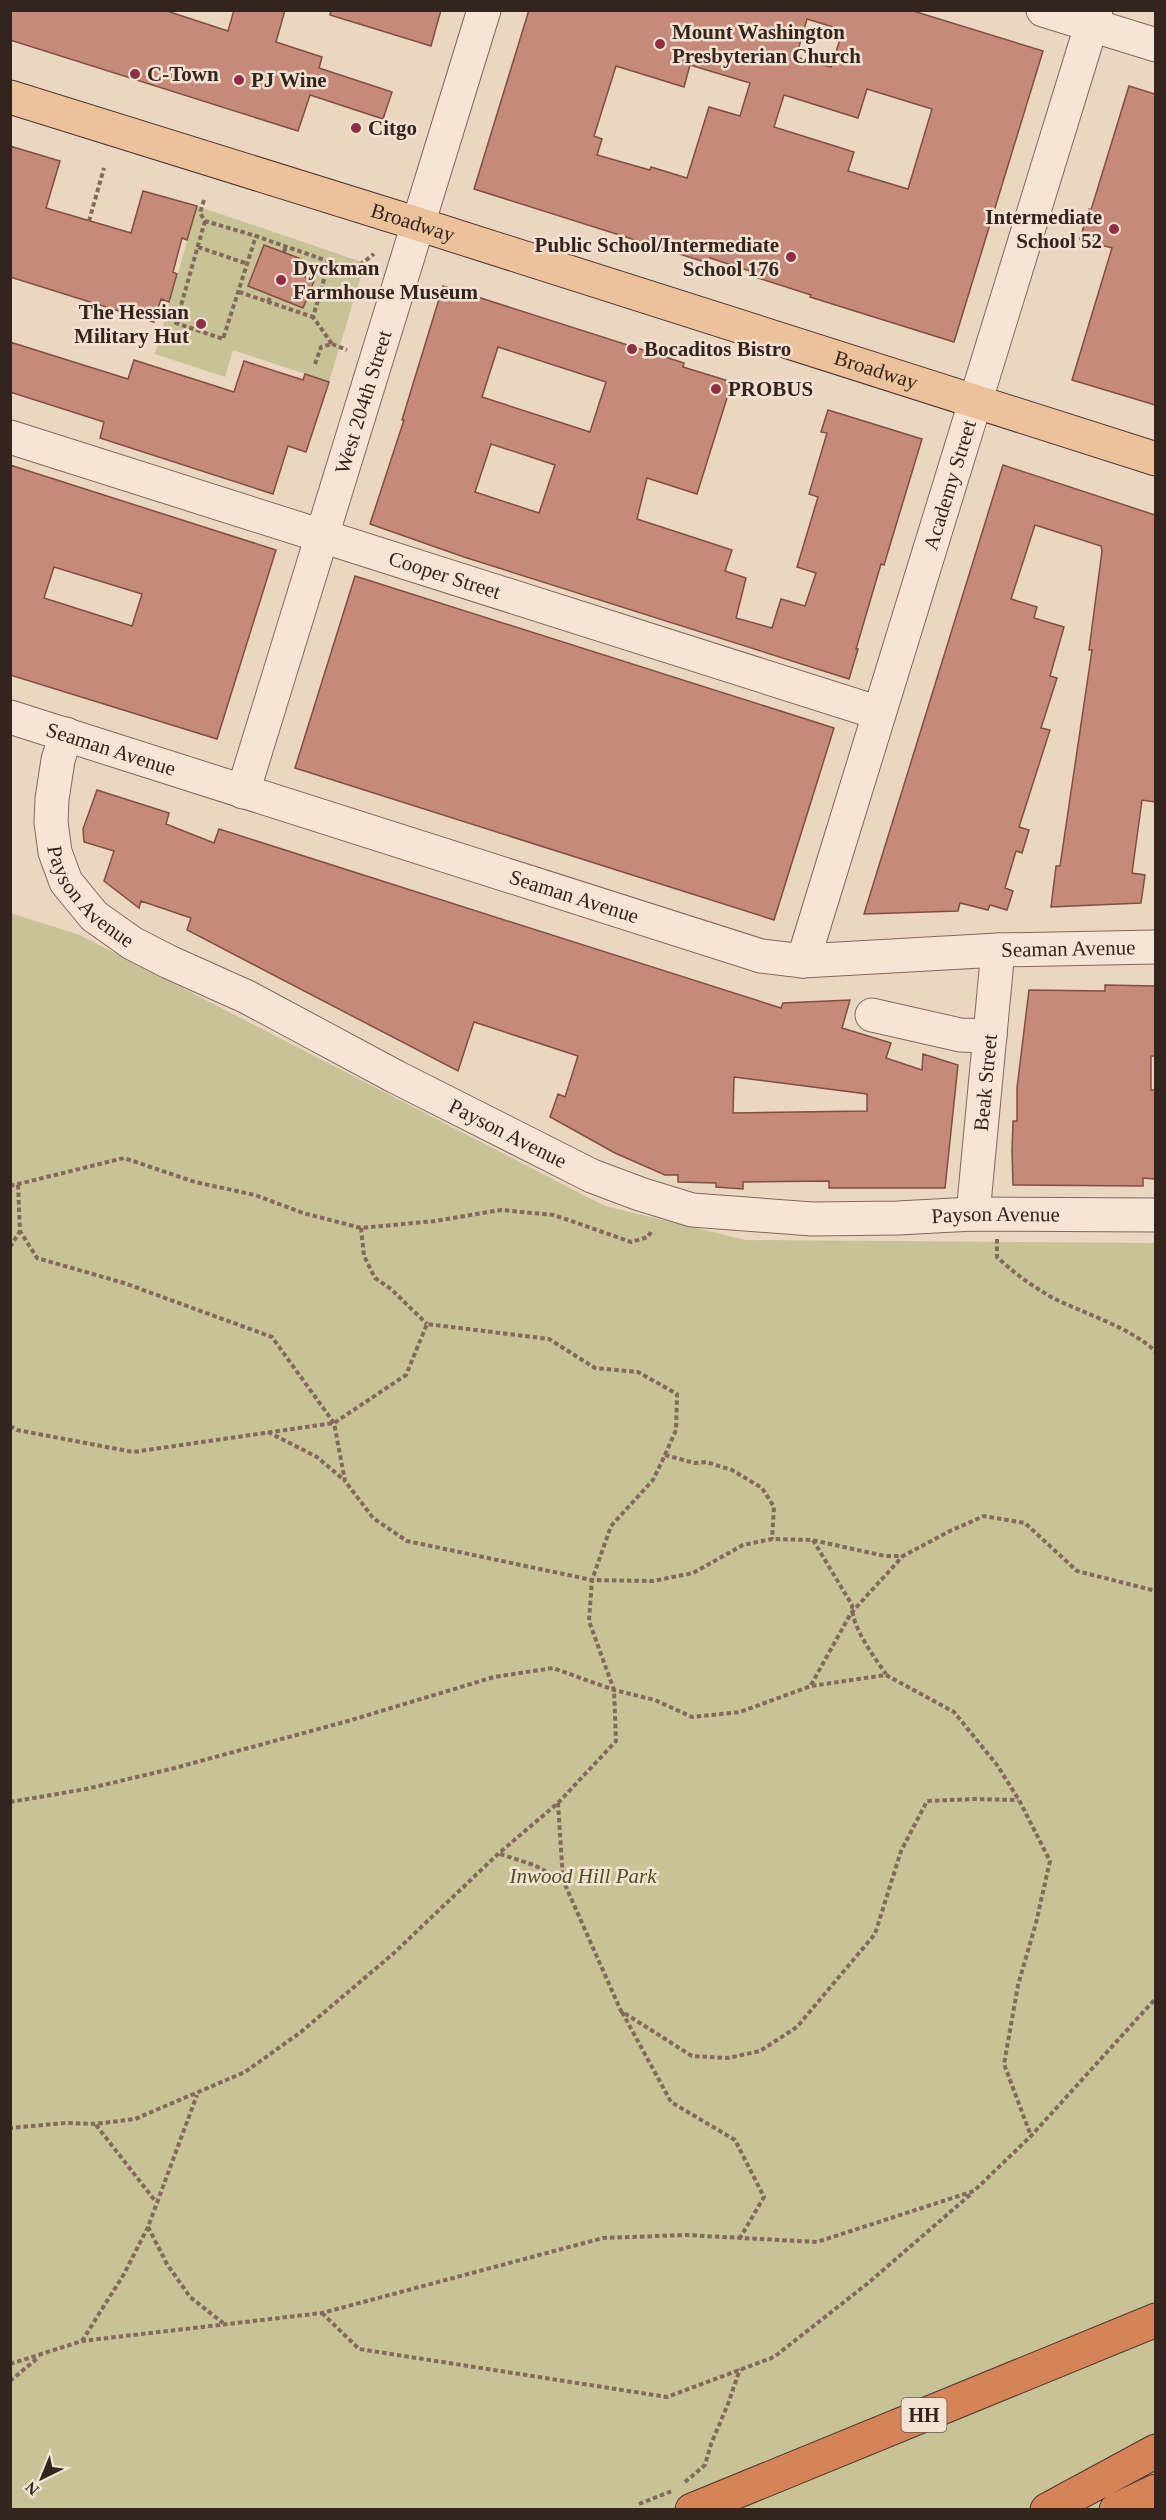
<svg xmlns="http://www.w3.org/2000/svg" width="1166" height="2520" font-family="Georgia,serif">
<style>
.green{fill:#c8c397}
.building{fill:#c68a7b;stroke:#814e42;stroke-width:1.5;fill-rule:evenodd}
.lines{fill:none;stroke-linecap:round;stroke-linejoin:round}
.minor-casing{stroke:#83685b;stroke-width:35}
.major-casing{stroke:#51372f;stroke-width:35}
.highway-casing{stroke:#51372f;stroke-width:35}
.path{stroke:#83685b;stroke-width:4;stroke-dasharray:4.5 3;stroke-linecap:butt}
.minor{stroke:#f6e5d5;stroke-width:33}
.major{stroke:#ecc29c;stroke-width:33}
.highway{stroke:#d58358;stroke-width:33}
.poi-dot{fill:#8e2f44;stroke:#f3e2d1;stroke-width:2}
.labels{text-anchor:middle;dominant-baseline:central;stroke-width:5;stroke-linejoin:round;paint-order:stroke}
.shield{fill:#f3e2d1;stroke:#6d5d54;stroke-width:1.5}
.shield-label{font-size:20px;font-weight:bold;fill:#34241e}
.poi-label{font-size:21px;font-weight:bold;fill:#34241e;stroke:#f3e2d1;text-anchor:start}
.street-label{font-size:21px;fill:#34241e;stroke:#f3e2d1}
.park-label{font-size:21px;font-style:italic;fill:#4e4f26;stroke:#f3e2d1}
</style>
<rect width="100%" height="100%" fill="#ebd6c2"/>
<!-- green -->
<path class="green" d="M197,206l168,57 -36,119 -96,-32 -8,27 -70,-23z
M10,913l70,22 525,271 141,34 409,3v1266h-1144z"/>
<!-- building -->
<path class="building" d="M10,10h154l64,21 6,-21h51l-9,32 46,15 -3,11 73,24 -9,27 -73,-24 -12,36 -288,-91z
M331,10h110l-10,36 -101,-31z
M529,10h381l133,41 -89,291 -144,-45 1,-2 -62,-20 1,-4 -40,-13 -2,5 -234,-74zM807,19l36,11 -12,37 -35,-10zM690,65l60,18 -10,33 -31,-9 -22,71 -36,-11 -1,3 -53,-15 5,-16 -8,-3 22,-70 68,21zM867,89l65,20 -24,80 -60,-18 6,-19 -80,-25 10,-32 74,23z
M1129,86l26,8v311l-83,-25 40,-132 -32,-9 9,-30 2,1z
M10,146l50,15 -14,47 85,25 12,-42 54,15 -10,34 -5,-2 -9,34 4,2 -8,28 -8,-3 -7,23 -144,-45z
M264,245l40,15 -3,7 7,3 -3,7 9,4 -11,27 -55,-22z
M443,286l241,77 -1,4 49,15 -35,112 -50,-16 -10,41 95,31 -7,21 21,7 -10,40 36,10 9,-29 24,7 11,-33 -19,-6 21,-70 -9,-3 18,-61 -6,-1 7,-22 94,29 -38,126 -3,-1 -25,85h2l-9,30 -385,-122 -94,-33 34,-104h-2zM498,347l108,35 -16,50 -108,-35zM491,444l64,21 -16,48 -64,-21z
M10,342l118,37 6,-19 100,32 10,-31 59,19 2,-6 24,8 -23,70 -18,-6 -15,48 -173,-56 4,-16 -94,-30z
M10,465l266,85 -59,189 -207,-64zM54,567l88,27 -10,32 -88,-28z
M1003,465l152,50v287l-13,-2 -10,73 13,2 -4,28 -90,4 5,-41h4l32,-216h-3l13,-99 -1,-5 -66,-21 -24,74 26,8 -3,11 30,9 -14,49 7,2 -16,50 9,2 -31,97 10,3 -7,23 -6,-2 -11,37 8,3 -6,19 -17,-5 -2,5 -28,-7 -2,8 -94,3z
M355,576l479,152 -60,192 -479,-152z
M97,790l72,23 -3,11 48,19 5,-14 562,179 2,-5 67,-3 -8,28 49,15 -5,15 36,12 1,-16 35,11 -13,123h-116v-7l-86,1v7l-27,-2v-4l-38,-1v-7h-13l-50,-22 -65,-36 8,-23 7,3 13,-41 -104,-34 -16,49 -271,-141 4,-12 -50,-17 -2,7 -35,-27 10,-30 -30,-9 -1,-13zM734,1077l133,17v17l-134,2z
M1105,985l50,1v70h-4v34h4v89l-12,-1v8l-130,-1 -1,-34 1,-30h4v-33l12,-98 76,1z"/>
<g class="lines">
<!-- minor casing -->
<g class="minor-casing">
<g id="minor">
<path d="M1043,10l113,35"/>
<path id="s1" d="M10,437l869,276"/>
<path id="s2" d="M10,717l751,239 42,5 195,-11 158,-3"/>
<path id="s3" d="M66,734l-8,26 -6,39 -1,23 4,30 11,30 28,34 38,27 37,19 78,35 149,80 196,99 48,18 52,16 120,9 86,-1 75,-4 183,1"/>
<path id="s4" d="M243,792l241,-782"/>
<path id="s5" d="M803,961l293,-951"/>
<path d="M872,1015l88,20 30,1"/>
<path id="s6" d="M973,1214l25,-264"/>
</g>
</g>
<!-- major casing -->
<g class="major-casing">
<g id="major">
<path id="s7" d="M10,97l408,127 738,235"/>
</g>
</g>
<!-- highway casing -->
<g class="highway-casing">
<path id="highway" d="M692,2510l464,-190
M1047,2510l109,-59
M1116,2510l40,-19"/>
</g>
<!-- path -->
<path class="path" d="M204,200l-4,13 5,8 51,15 97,34 21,-16
M89,221l15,-53
M205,221l-29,102 47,16 33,-103
M198,247l50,17
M284,252l2,-6
M239,292l74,25
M268,302l3,-6
M332,344l15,6
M315,364l6,-17 11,-3 -19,-27 16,-55
M18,1185l2,46 17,27 87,25 148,54 62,86 11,58 28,37 34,23 185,39 61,1 40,-8 50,-28 29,-6 40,1 73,16h18l47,-25 34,-15 41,7 52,48 79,20
M10,1186l114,-28 71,24 60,13 48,18 58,15 74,-7 66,-11 53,5 77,27 17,-5 4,-7
M361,1228l3,28 11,22 16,11 36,35
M997,1239v18c17,16 35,29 56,41 30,15 79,30 103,54
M10,1247l10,-16
M10,1426l7,4 116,22 201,-29 72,-48 21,-51 122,15 46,29 43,4 39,22 -1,36 -11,25 -12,25 -42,46 -19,54 -3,41 25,69 2,51 -58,62 -59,50 -105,100 -93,79 -56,40 -110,47 -40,5 -30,-1 -55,5
M268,1432l49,25 27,23
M665,1455l29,8 12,-1 26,8 30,18 12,19 -2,32
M813,1540l39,65c-1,21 22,52 34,69
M811,1685l40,-72 52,-57
M10,1802l76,-13 85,-20 177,-48 146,-44 59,-9 61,22 41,10 37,17 48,-5 71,-26 75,-11 68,37 43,53 22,35 31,61 -14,62 -18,62 -14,79 27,72
M558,1803l5,77 58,131 71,45 36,2 32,-7 37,-24 78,-93 26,-83 26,-50 47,-2 44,1
M500,1854l34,11 28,15
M622,2012l49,90 64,38 29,57 -24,41
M96,2125l60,77
M148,2227l19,37 23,33 33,26
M322,2313l37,36 308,48 107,-40 93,-73 104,-90
M82,2341l42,-67 24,-47 49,-132
M10,2364l72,-23 240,-28 281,-75 83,-3 131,7 157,-51 57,-55 125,-138
M10,2381l29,-24
M685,2482l20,-17 6,-21 17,-40 12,-35
M639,2504l33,-13"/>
<!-- minor -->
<use href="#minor" class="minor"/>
<!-- major -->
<use href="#major" class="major"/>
<!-- highway -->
<use href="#highway" class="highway"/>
</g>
<!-- markers -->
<g class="poi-dot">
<circle cx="660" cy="44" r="6"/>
<circle cx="135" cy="74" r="6"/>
<circle cx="239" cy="80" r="6"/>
<circle cx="356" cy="128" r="6"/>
<circle cx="1114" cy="229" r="6"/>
<circle cx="791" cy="257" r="6"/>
<circle cx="281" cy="280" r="6"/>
<circle cx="201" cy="324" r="6"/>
<circle cx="632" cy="349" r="6"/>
<circle cx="716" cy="389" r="6"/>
</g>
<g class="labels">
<!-- shield labels -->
<rect class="shield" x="901.5" y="2398" width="45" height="34" rx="4.5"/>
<g class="shield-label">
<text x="924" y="2415">HH</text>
</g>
<!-- poi labels -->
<g class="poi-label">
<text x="672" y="32">Mount Washington<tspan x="672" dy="24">Presbyterian Church</tspan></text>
<text x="147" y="74">C-Town</text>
<text x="251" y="80">PJ Wine</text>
<text x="368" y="128">Citgo</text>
<text x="1102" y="217" text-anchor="end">Intermediate<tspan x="1102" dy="24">School 52</tspan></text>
<text x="779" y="245" text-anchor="end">Public School/Intermediate<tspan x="779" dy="24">School 176</tspan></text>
<text x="293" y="268">Dyckman<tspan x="293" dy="24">Farmhouse Museum</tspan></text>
<text x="189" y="312" text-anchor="end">The Hessian<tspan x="189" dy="24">Military Hut</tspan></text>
<text x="644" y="349">Bocaditos Bistro</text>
<text x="728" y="389">PROBUS</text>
</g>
<!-- street labels -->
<g class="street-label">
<text stroke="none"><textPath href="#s7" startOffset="422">Broadway</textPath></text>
<text stroke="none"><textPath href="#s7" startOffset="908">Broadway</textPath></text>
<text stroke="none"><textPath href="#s4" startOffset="408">West 204th Street</textPath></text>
<text stroke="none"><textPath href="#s5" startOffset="498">Academy Street</textPath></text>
<text stroke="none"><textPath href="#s1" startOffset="456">Cooper Street</textPath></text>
<text stroke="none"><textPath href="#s2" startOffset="106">Seaman Avenue</textPath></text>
<text stroke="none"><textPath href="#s3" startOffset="178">Payson Avenue</textPath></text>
<text stroke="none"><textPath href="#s2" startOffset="592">Seaman Avenue</textPath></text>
<text stroke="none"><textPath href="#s2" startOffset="1096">Seaman Avenue</textPath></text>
<text stroke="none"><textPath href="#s6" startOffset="132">Beak Street</textPath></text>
<text stroke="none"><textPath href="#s3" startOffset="664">Payson Avenue</textPath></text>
<text stroke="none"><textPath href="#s3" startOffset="1168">Payson Avenue</textPath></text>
</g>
<!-- park labels -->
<g class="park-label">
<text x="583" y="1876">Inwood Hill Park</text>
</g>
</g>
<!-- border -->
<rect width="1166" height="2520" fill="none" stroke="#34241e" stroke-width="24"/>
<!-- north arrow -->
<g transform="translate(42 2478) rotate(223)" stroke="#f3e2d1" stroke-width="4.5" paint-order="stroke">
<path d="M0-4.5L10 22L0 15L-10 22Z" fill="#34241e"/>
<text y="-9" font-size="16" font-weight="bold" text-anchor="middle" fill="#34241e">N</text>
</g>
</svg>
